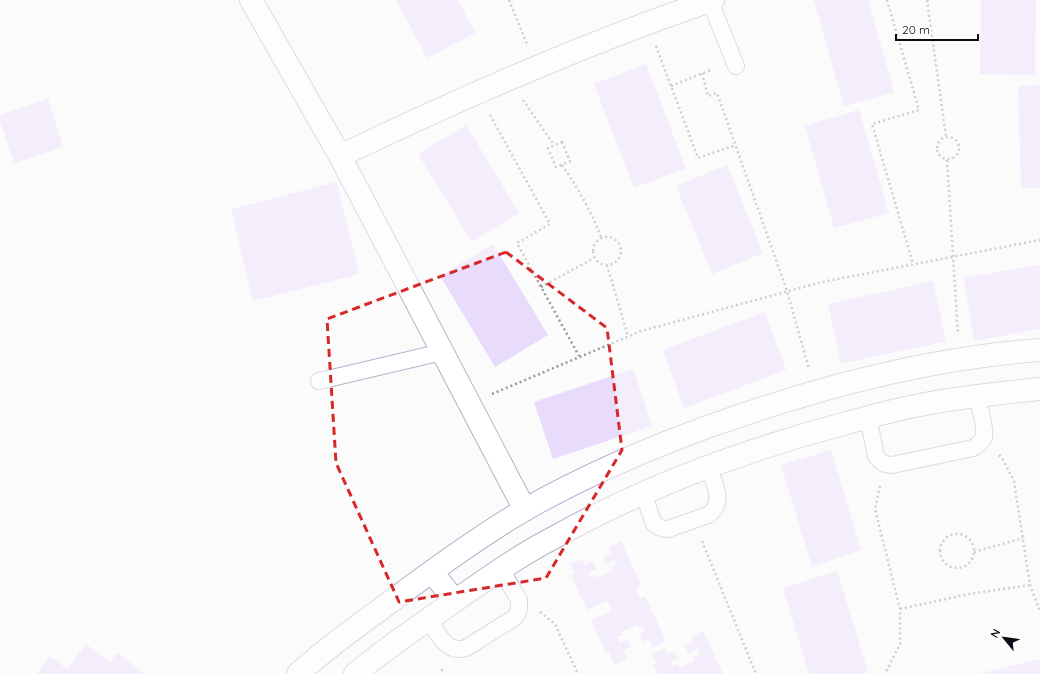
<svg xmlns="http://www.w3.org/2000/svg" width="1040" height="674" font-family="Quicksand,sans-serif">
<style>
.building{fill:#e8dbfc}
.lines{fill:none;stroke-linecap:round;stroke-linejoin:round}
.service-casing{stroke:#bbaece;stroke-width:18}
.minor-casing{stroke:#bbaece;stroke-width:24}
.path{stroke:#99979c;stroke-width:2.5;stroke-dasharray:2 3;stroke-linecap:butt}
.service{stroke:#fff;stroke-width:16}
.minor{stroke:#fff;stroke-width:22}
.marked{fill:none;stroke:#d62828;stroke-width:3;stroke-dasharray:8 5;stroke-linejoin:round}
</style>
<rect width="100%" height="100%" fill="#fbfbfb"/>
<!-- building -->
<path class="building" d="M396,0h62l17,33 -48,25z
M814,0h54l26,92 -50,14z
M981,0h55l-1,75 -55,-1z
M646,64l40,104 -52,20 -40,-104z
M1040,85v103h-19l-3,-102z
M48,99l15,48 -49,16 -14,-42v-6z
M859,110l30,103 -55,15 -29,-102z
M466,125l53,88 -47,29 -54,-88z
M727,165l36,88 -51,21 -36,-88z
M337,182l22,92 -106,27 -22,-92z
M493,244l55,91 -53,32 -55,-91z
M1040,265v64l-66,12 -10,-63z
M933,281l13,60 -105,23 -13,-60z
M765,312l21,58 -102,38 -21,-58z
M633,369l19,57 -99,33 -19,-57z
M831,450l30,100 -49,16 -31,-101z
M621,541l20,44 -5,3 4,10 5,-2 21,45 -13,6 -4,-8 -6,3 -4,-9 6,-2 -2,-5 -5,2 -1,-3 -16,7 2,3 -6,2 3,6 7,-4 4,8 -8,3 4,9 -13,6 -5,-13 -3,1 -15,-33 21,-9 -5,-10 -20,9 -16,-35 4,-1 -5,-10 12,-5 3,6 8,-4 3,8 -8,3 3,5 4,-2 2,3 15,-7 -1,-4 6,-2 -3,-5 -8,4 -3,-7 8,-4 -2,-6z
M837,571l31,101 -6,2h-53l-26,-86z
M703,631l20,43h-65l-5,-9 4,-1 -5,-10 13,-6 3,6 7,-3 4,7 -8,3 2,5 5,-2 1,4 16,-7 -2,-4 6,-2 -2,-6 -9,4 -3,-7 8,-3 -2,-6z
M86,644l24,18 7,-9 28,21h-108l13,-18 17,13z
M1040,659v15h-58v-1z"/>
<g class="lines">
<!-- service casing -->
<g class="service-casing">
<path id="service" d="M710,1l26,65
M319,381l123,-29
M868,417l8,39c4,6 8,9 16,9l81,-17c5,-3 9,-6 11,-11 2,-9 -5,-32 -7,-41
M643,492l11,32c5,4 8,5 14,5l40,-14c18,-12 6,-32 0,-49
M429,618c5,9 13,27 24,30 4,2 9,1 13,0l48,-30 4,-5 1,-6v-7l-18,-31"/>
</g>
<!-- minor casing -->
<g class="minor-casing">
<path id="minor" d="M251,0l89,156 185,354
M340,156c121,-58 245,-113 373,-156
M432,572l23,29
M298,674c28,-26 60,-48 91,-71 44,-33 89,-66 137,-94 58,-33 121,-60 184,-83 106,-38 217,-68 330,-76
M355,674c32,-27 67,-50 101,-74 32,-22 64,-45 99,-63 91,-51 187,-86 288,-113 25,-7 51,-14 77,-19 39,-8 80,-12 120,-16"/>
</g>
<!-- path -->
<path class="path" d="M509,0l18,44
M887,0l32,110 -47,14 41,140
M927,0l19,137
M656,46l42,112 38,-13
M702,73l6,23 9,-3 70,198 22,78
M671,86l42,-17
M523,100l31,45
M490,115l60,109 -33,19 62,113
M937 148a11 11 0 1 1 22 0a11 11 0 1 1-22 0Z
M562,142l8,19 -14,6 -8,-19z
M947,160l11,175
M562,165c16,23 29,46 39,72
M593 251a14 14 0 1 1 28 0a14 14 0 1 1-28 0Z
M607,265l21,71
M541,287l53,-29
M492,394l149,-63 181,-49 218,-42
M999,455l3,3 12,23 16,104 10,26
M880,486l-5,23 25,100v35l-15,30
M940 551a17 17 0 1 1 34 0a17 17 0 1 1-34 0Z
M702,541l54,133
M974,552l49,-14
M900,609l69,-15 61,-9
M540,612l15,12 23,50
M442,669l1,5"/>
<!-- service -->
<use href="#service" class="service"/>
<!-- minor -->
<use href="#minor" class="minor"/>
</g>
<!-- marked area -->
<path d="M0 0H1040V674H0ZM506,252l101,76 15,122 -76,128 -147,24 -63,-139 -9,-144z" fill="#fbfbfb" fill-opacity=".55" fill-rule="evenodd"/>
<path class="marked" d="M506,252l101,76 15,122 -76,128 -147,24 -63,-139 -9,-144z"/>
<!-- north arrow -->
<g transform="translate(1004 638) rotate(299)" stroke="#ffffff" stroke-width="3" paint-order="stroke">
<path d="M0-3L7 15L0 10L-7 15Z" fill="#0e0914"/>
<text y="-6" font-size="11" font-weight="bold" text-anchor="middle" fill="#0e0914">N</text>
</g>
<!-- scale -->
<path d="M896 34v6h82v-6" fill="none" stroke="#0e0914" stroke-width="2"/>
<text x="902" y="34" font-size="12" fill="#0e0914" stroke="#ffffff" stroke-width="3" paint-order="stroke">20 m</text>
</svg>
